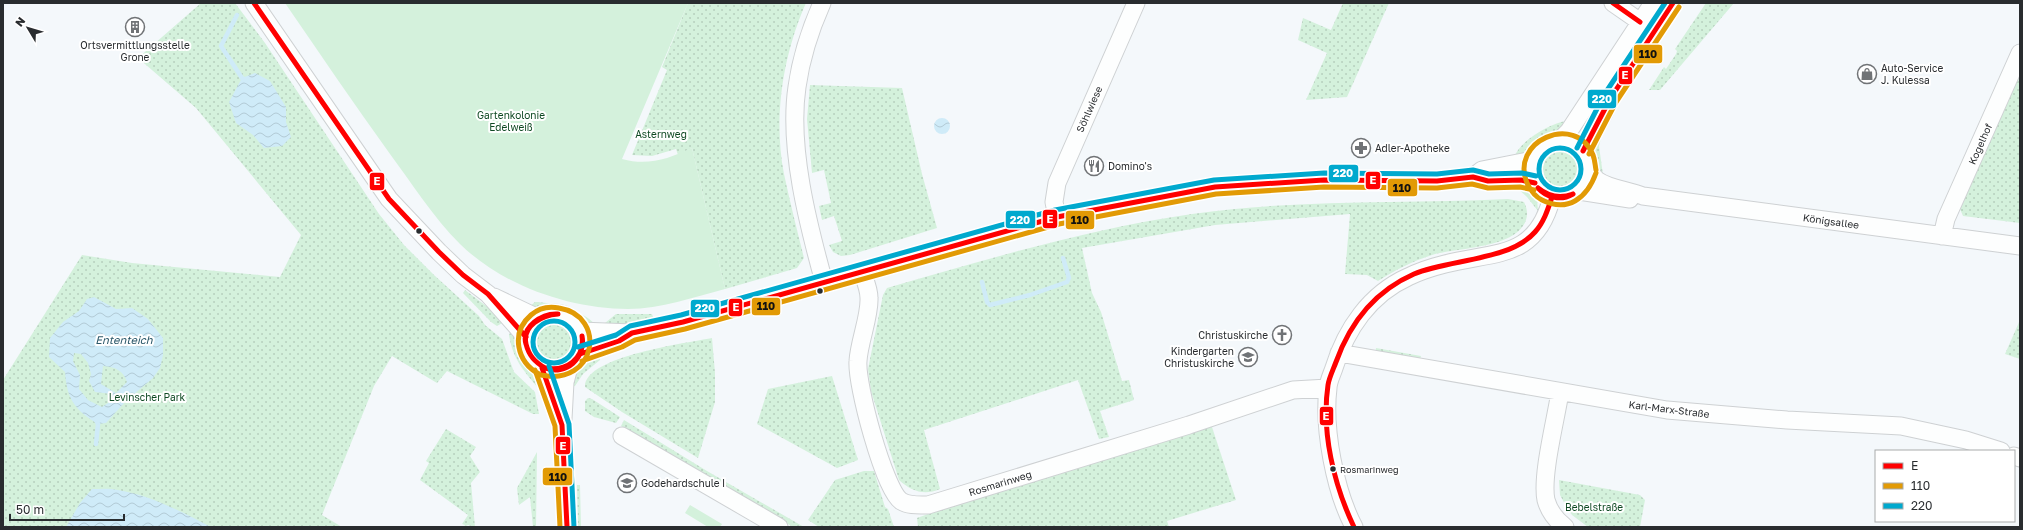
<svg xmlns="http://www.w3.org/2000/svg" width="2023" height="530" font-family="'Golos Text',sans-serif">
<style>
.grass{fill:url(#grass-dots)}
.garden{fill:#d4f1dc}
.water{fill:url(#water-waves);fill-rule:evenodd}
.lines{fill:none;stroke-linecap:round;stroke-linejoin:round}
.stream{stroke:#cfebf8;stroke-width:4.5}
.minor-casing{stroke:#ced1d3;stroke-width:19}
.minor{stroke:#fdfefe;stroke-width:17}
.bus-1-casing{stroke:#fff;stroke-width:8}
.bus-2-casing{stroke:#fff;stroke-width:8}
.bus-3-casing{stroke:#fff;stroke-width:8}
.bus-1{stroke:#f00;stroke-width:5}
.bus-2{stroke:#e29a05;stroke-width:5}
.bus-3{stroke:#00a9ce;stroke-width:5}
.bus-dot{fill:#292c2f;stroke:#fff;stroke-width:1.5}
.labels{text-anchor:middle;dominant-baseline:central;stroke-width:4;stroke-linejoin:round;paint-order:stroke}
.bus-label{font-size:9px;fill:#292c2f;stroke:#fff;text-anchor:start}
.poi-label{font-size:10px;fill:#292c2f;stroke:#fff;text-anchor:start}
.street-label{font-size:10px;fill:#292c2f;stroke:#fff}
.park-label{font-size:10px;fill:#104a24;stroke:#fff}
.water-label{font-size:11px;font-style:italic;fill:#2a5769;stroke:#fff}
.line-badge{stroke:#fff;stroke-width:1.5}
.badge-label{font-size:11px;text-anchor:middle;font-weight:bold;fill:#fff}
.pale-badge-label{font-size:11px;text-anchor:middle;font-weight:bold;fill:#111}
</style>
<defs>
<pattern id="grass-dots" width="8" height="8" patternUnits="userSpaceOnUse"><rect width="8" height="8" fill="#d4f1dc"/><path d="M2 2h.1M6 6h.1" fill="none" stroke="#b6cfbd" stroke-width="1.8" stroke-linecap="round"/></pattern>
<pattern id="water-waves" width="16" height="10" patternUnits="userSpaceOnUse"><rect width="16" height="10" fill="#cfebf8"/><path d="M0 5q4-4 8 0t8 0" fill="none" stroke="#b2cad5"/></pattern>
</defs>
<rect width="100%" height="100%" fill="#f4f8fb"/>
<!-- grass -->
<path class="grass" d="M201,3h34l30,40 114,171 25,31 30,30 45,41 6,9 17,14 12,33 21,20 4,22h-6l-86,-43 -10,12 -45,-27 -18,30 -52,129 20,12h-339v-147l79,-125 50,8 148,14 21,-42 -105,-127 -58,-50z
M688,3h118c-23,52 -33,114 -22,171 6,28 13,56 20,84l-7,10 -72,21 -33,-141 -14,7 -2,-6 -24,7 -20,-1 35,-85 -5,-3z
M1343,3h46l-42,94 -41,3 21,-47 -29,-13 5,-22 28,12z
M1706,3h28l-74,87h-11l15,-23 2,2 10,-15 1,-3 -2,-2z
M2020,75v148l-57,-7 -3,-7z
M810,85l92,3 20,86 15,54 -87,27 -9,1 -8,-4 -4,-7 13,-4 -8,-25 -12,4 -3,-14 12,-3 -7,-33 -12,3 -5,-54z
M1566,121l-7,11 -32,21 -13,5c5,-17 35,-34 52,-37z
M1597,135l4,3 -2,8 4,29c-13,-13 -11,-25 -6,-40z
M1543 169a17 17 0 1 1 34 0a17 17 0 1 1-34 0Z
M1517,188l12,1 8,10 1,12 -11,-14z
M1508,199l16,3c3,6 4,12 2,18 -10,29 -68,27 -94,35 -19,6 -37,15 -54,26l-11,-6 -22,-1 5,-60 -135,11 -133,23 10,45 9,19 21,69 7,-1 5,20 -34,11 9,26 -10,2 -21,-59 -154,50 16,59c-16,7 -29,2 -41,-9l-28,-89 -3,-22 15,-74 4,-7c101,-29 201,-59 305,-74 105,-15 211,-10 316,-15z
M465,290l41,31 -9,5 -6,-4 -28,-29z
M535,302c17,0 55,10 62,26l-14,-5 -9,-8 -11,-5 -27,-1 -7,-2z
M616,314h36l1,3 -48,11v-5z
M2020,320v39l-15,-5z
M537 342a17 17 0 1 1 34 0a17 17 0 1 1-34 0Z
M512,328l6,9 4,22 15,17 8,13h-6c-15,-18 -26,-29 -30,-54z
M712,338l3,35v29l-17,56 -76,-46 -37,-25c-1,-31 103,-44 127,-49z
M1376,348l45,8 -1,3 -45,-4z
M601,353l-1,7 -17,14 -8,12 -4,1c4,-18 13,-26 30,-34z
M832,376l26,84 -21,8 -80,-44 11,-35z
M588,398l4,1 28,18 -4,6 -22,-6 -9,-6v-10z
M624,420l83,51 97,56h-11l-172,-101z
M1211,424l25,76 -69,21 2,6h-251l-1,-9 36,-13z
M446,429l30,18 -6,9 10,16 -9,11 4,44 -7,-2 -4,2 1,-2 -3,-1 6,-9 -48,-35 9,-17 -3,-2z
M537,452l-1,75h-3l-3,-30 -11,8 -2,-17z
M864,471h10l11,36 3,2 6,18h-75l-11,-7 27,-40z
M1559,480l81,15 5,5 -5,27h-52l-16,-12 -5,-7 -7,-13z
M577,485h3l1,42h-3z"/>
<!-- garden -->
<path class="garden" d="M285,3h403l-66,156c26,7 46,0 70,-11l33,141c-31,8 -64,20 -97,20 -58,0 -125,-23 -168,-65 -27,-27 -47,-59 -70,-90 -36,-50 -70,-100 -105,-151z
M690,505l32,19 -2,3h-12l-23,-14z"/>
<!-- water -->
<path class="water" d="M255,73l15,8 16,26v15l5,15 -9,9 -18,2 -11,-13 -17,-12 -7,-21 13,-24z
M934 126a8 8 0 1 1 16 0a8 8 0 1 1-16 0Z
M94,297l22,12 16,-1 16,11 15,19v17l-3,13 -7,10 -27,23 -20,22 -8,1c-23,-14 -31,-24 -33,-52l-16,-15 1,-19 13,-16 16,-11 8,-12zM74,353l7,1 7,9 3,11 -2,7 6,11 17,2 -1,7 -9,6 -14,-7 -9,-11 1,-14 -7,-14zM103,366c12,1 20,4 24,16l-11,11 -15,-9z
M92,489c9,0 17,-1 26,1 32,5 64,22 93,37h-145l14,-24z"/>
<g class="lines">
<!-- stream -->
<path class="stream" d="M237,15l-16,31 21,32 5,3
M982,282l5,20 3,3 40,-10 37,-13 2,-4 -6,-20
M96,444l2,-20 -2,-4"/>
<!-- minor casing -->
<g class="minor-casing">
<path id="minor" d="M254,3l135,196 50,53 24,23 25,19 38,43
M822,3c-12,27 -21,55 -25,84 -9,60 11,137 27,195
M1613,3l36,25
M1559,141l10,-10 84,-128
M1583,151l21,-38 6,-14 63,-96
M1589,171c-3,19 -21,33 -40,25 -30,-14 -17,-59 15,-55 27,3 18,27 33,39 12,9 32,10 46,16l377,50
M1473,177l9,-7 51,-10
M1579,191l51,8
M1057,217l-3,-15 3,-19 79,-180
M1942,236l4,-17 74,-166
M862,272c3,8 7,17 7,26 1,18 -10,44 -11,63 -2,23 26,128 43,140 8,5 18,4 27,4l261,-80 104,-35 35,-2
M494,297l44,21
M525 342a29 29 0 1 1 58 0a29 29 0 1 1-58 0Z
M580,331l52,2
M1339,353l328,57 120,10 114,6 65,14 35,11
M580,354l39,-13 13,-8 51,-11 374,-105 158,-30 109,-7 113,1 36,-4 15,4 33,-1 14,3
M542,368l20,57 5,102
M1560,392c-4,27 -19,84 -14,108 3,11 10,20 19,27
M563,419l2,-37 4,-15
M622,436l157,91
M2014,456l6,2
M1354,527c-19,-36 -31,-98 -26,-139 0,-6 4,-14 6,-20 12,-39 36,-74 74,-91 12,-6 25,-10 37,-13 50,-13 91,-4 107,-67"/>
</g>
<!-- minor -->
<use href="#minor" class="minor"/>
<!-- bus-1 casing -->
<g class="bus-1-casing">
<path id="bus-1" d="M254,3l135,196 50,53 24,23 25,19 38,43
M1613,3l27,19
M1583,151l27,-52 63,-96
M1538,188c11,9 22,11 35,6
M1538,188c9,10 23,13 35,6
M526,344c3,12 9,18 19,24
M526,344c-5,-17 16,-31 32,-30
M526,344c-4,-18 16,-29 32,-30
M580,354l39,-13 13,-8 51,-11 374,-105 158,-30 109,-7 113,1 36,-4 15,4 33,-1 14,3
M542,368l20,57 5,102
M545,368c21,4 40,-9 37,-32
M545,368c21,8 41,-10 37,-32
M1354,527c-20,-42 -33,-95 -26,-142 1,-7 5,-15 8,-23 14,-39 39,-71 78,-88 35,-15 96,-13 121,-42 9,-10 13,-23 17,-35"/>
</g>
<!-- bus-2 casing -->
<g class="bus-2-casing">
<path id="bus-2" d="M1589,154l27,-52 63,-95
M1596,173c-9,25 -28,40 -54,27 -6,-3 -11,-9 -14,-15 -21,-44 48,-73 65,-30 2,5 2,10 3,15
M582,361l40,-14 13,-7 50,-11 374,-105 157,-30 108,-7 113,1 35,-4 16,4 32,-1 14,3
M535,370l20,56 5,101
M539,374c-22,-12 -29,-41 -8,-59 8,-7 18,-9 28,-7 49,8 37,79 -18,67"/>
</g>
<!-- bus-3 casing -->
<g class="bus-3-casing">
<path id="bus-3" d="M1539 169a21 21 0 1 1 42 0a21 21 0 1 1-42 0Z
M1577,148l27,-53 61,-92
M533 342a21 21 0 1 1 42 0a21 21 0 1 1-42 0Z
M578,347l38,-12 14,-9 51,-11 374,-105 159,-30 110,-7 113,1 36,-4 16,4 33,-1 14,3
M549,366l20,58 5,103"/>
</g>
<!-- bus-1 -->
<use href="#bus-1" class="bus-1"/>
<!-- bus-2 -->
<use href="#bus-2" class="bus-2"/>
<!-- bus-3 -->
<use href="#bus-3" class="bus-3"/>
</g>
<!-- icons -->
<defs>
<g id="building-ring" transform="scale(1)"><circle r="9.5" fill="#fff" stroke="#707376" stroke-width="1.5"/><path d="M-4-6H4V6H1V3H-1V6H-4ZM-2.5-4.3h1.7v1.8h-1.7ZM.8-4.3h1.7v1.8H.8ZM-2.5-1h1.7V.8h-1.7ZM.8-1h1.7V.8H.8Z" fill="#707376"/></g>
<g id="shop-ring" transform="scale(1)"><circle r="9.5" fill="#fff" stroke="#707376" stroke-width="1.5"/><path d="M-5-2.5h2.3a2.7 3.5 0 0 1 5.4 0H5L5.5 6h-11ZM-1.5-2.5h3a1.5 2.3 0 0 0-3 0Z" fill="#707376"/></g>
<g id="pharmacy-ring" transform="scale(1)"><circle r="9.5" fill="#fff" stroke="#707376" stroke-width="1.5"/><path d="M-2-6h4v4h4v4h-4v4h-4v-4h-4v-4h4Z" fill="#707376"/></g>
<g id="restaurant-ring" transform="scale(1)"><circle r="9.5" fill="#fff" stroke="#707376" stroke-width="1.5"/><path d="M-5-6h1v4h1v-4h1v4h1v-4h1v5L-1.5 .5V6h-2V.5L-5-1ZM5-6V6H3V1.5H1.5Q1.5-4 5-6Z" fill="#707376"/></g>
<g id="church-ring" transform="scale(1)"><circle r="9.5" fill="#fff" stroke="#707376" stroke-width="1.5"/><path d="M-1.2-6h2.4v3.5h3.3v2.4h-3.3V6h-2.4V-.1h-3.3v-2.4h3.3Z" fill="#707376"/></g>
<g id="school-ring" transform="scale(1)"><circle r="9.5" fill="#fff" stroke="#707376" stroke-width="1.5"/><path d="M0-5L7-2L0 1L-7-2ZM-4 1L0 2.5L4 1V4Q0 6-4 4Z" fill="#707376"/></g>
</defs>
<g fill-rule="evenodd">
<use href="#building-ring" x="135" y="27"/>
<use href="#shop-ring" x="1867" y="74"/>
<use href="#pharmacy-ring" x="1361" y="148"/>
<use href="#restaurant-ring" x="1094" y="166"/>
<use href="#church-ring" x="1282" y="335"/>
<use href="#school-ring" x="1248" y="357"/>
<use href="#school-ring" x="627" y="483"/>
</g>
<!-- markers -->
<g class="bus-dot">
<circle cx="419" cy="231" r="3.5"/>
<circle cx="820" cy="291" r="3.5"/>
<circle cx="1333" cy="469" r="3.5"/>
</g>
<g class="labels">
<!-- bus labels -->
<g class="bus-label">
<text x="1340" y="469">Rosmarinweg</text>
</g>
<!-- poi labels -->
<g class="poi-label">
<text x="135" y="45" text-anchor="middle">Ortsvermittlungsstelle<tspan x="135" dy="12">Grone</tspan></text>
<text x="1881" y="68">Auto-Service<tspan x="1881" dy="12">J. Kulessa</tspan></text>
<text x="1375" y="148">Adler-Apotheke</text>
<text x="1108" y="166">Domino's</text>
<text x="1268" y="335" text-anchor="end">Christuskirche</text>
<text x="1234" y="351" text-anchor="end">Kindergarten<tspan x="1234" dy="12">Christuskirche</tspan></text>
<text x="641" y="483">Godehardschule I</text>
</g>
<!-- street labels -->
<g class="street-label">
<text transform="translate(1089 109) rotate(-66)">Söhlwiese</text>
<text transform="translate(1980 144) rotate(-66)">Kogelhof</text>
<text transform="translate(1831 221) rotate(8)">Königsallee</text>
<text transform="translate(1669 409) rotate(7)">Karl-Marx-Straße</text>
<text transform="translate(1000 483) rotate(-17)">Rosmarinweg</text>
</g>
<!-- park labels -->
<g class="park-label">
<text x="511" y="115">Gartenkolonie<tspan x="511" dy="12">Edelweiß</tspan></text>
<text x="661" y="134">Asternweg</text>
<text x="147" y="397">Levinscher Park</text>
<text x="1594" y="507">Bebelstraße</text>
</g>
<!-- water labels -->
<g class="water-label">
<text x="124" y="339">Ententeich</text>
</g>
</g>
<g class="line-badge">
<rect x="1633" y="44" width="30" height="20" rx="4" fill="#e29a05"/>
<rect x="1618" y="66" width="15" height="19" rx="4" fill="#f00"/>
<rect x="1587" y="89" width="30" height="20" rx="4" fill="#00a9ce"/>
<rect x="1328" y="164" width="31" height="19" rx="4" fill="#00a9ce"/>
<rect x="1365" y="171" width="16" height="19" rx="4" fill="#f00"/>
<rect x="369" y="172" width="16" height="19" rx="4" fill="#f00"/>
<rect x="1387" y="178" width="31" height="19" rx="4" fill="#e29a05"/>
<rect x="1042" y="209" width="16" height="20" rx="4" fill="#f00"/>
<rect x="1005" y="210" width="31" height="19" rx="4" fill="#00a9ce"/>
<rect x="1065" y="210" width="30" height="20" rx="4" fill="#e29a05"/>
<rect x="751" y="297" width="30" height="19" rx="4" fill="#e29a05"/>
<rect x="728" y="298" width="15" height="19" rx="4" fill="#f00"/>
<rect x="690" y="299" width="30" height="19" rx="4" fill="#00a9ce"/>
<rect x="1319" y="406" width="15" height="20" rx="4" fill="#f00"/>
<rect x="555" y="436" width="16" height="19" rx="4" fill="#f00"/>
<rect x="542" y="467" width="31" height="19" rx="4" fill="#e29a05"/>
</g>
<g class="badge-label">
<text x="1625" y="79">E</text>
<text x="1602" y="103">220</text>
<text x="1343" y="177">220</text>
<text x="1373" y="184">E</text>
<text x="377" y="185">E</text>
<text x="1050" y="223">E</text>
<text x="1020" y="224">220</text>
<text x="736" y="311">E</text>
<text x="705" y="312">220</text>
<text x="1326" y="420">E</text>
<text x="563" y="450">E</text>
</g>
<g class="pale-badge-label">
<text x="1648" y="58">110</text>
<text x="1402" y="192">110</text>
<text x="1080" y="224">110</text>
<text x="766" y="310">110</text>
<text x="558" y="481">110</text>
</g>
<!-- border -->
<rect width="2023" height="530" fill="none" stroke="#292c2f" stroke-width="8"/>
<!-- legend -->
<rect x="1875" y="450" width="140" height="72" fill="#ffffff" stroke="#a9abac"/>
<rect x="1883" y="463" width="20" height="6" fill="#ff0000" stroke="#a9abac"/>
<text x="1911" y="470" font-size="12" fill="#292c2f">E</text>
<rect x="1883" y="483" width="20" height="6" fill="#e29a05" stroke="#a9abac"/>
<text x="1911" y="490" font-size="12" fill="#292c2f">110</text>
<rect x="1883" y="503" width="20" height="6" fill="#00a9ce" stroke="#a9abac"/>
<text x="1911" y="510" font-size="12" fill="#292c2f">220</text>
<!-- north arrow -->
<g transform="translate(28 28) rotate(308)" stroke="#ffffff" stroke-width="3" paint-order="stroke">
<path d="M0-3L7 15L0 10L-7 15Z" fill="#292c2f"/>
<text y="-6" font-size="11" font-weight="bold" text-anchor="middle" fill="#292c2f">N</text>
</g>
<!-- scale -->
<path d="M10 514v6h114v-6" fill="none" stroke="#292c2f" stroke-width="2"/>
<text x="16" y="514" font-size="12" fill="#292c2f" stroke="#ffffff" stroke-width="3" paint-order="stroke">50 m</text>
</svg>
